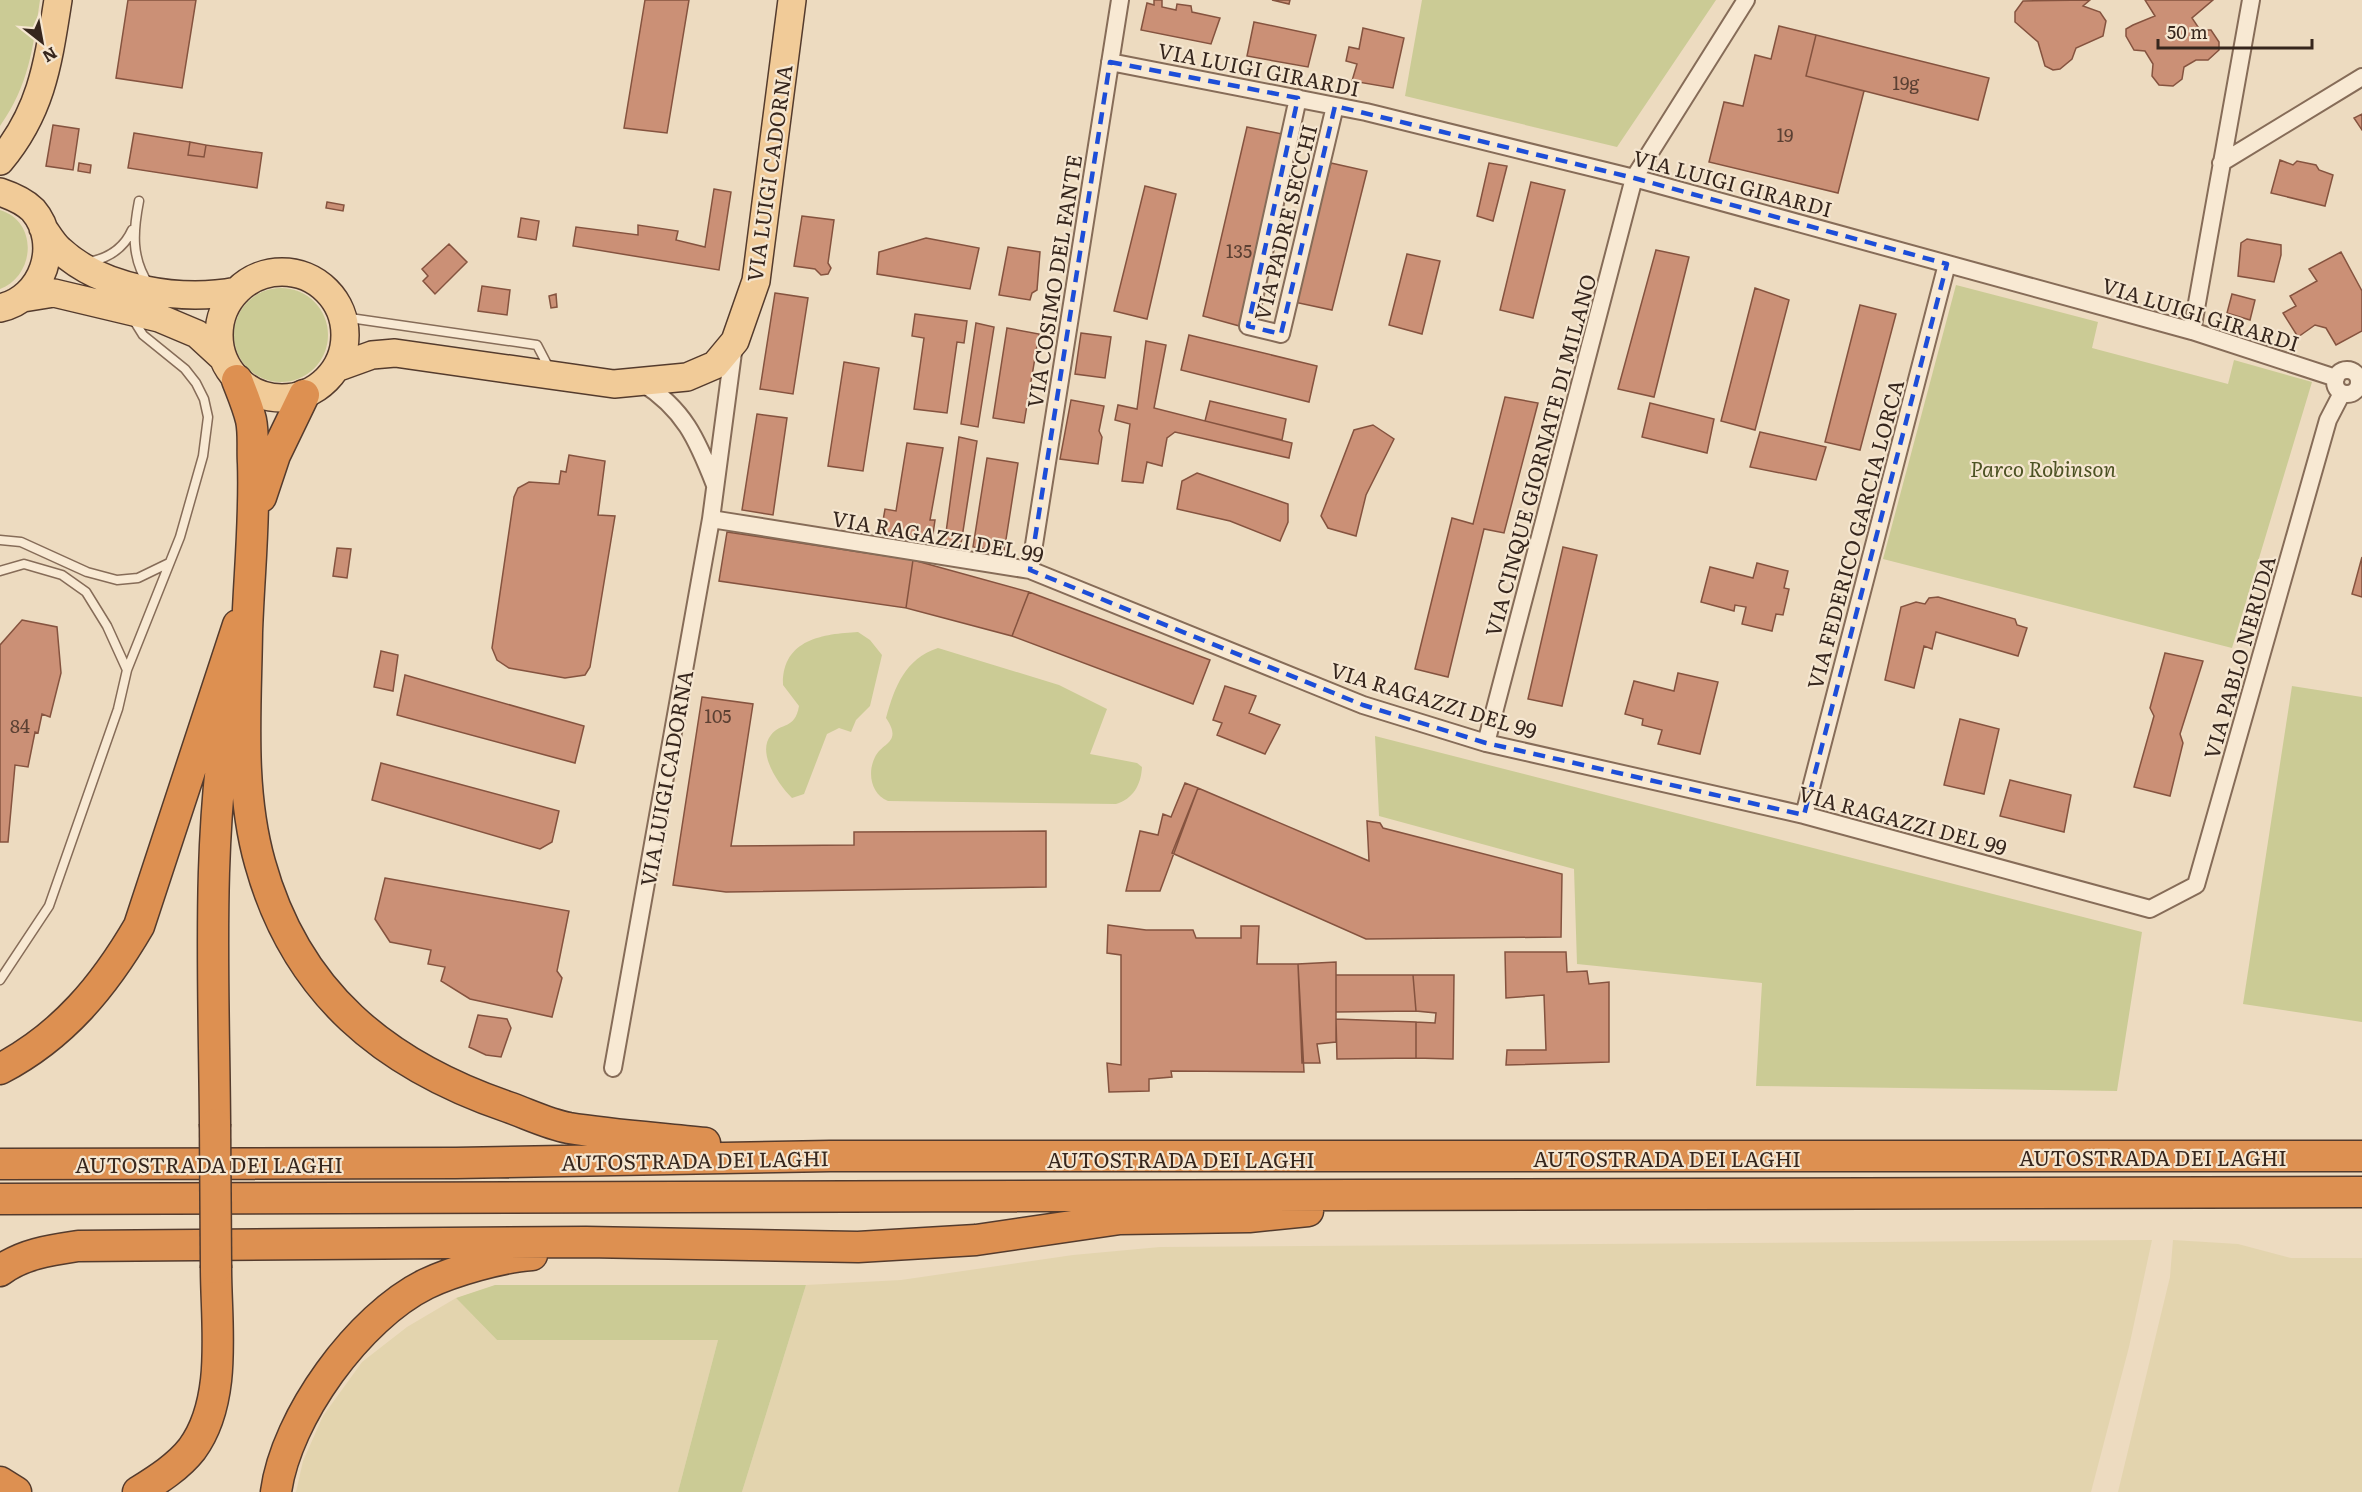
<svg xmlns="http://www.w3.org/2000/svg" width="2362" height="1492" font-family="Literata,serif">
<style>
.farmland{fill:#e3d4ae}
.green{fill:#cbcb95}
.building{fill:#cb9076;stroke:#85533f;stroke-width:1.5}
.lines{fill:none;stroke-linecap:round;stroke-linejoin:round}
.service-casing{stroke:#866c58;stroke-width:11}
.minor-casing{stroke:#866c58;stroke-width:20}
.primary-casing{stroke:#543b2d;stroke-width:30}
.motorway-casing{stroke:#543b2d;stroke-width:33}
.service{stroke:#f8e9d3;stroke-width:8}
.minor{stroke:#f8e9d3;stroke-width:16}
.primary{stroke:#f1cb98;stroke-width:27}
.motorway{stroke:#dd9051;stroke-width:30}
.motorway-bridge-casing{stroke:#543b2d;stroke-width:33;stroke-linecap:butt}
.motorway-bridge{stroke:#dd9051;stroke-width:30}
.marked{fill:none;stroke:#1d4ed8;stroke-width:4.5;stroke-dasharray:12 8;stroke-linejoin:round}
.labels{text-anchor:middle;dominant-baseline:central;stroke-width:4.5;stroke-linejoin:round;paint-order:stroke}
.number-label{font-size:18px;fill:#5b4033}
.street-label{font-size:21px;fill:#36261d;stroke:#f5e6d0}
.park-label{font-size:21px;font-style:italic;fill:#4c5223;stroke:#f5e6d0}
</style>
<rect width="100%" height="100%" fill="#eddbc0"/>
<!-- farmland -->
<path class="farmland" d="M2152,1240l-23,107 -38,145h-1349l64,-207 95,-5 172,-25 87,-8z
M2173,1240l65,4 53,14h71v234h-244l52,-215z
M456,1298l41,42h221l-40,152h-382l7,-31 20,-45 39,-54 45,-35z"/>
<!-- green -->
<path class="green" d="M0,0h40c-7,48 -11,85 -40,126z
M1422,0h294l-99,147 -212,-51z
M0,210c39,12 35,66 0,79z
M1956,285l142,37 -6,26 136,36 6,-24 78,22 -80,266 -349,-89z
M234 335a47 47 0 1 1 94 0a47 47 0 1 1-94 0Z
M858,632l12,8 12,15 -12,51 -14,14 -5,12 -12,-4 -12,6 -23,60 -12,4c-13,-13 -36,-45 -21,-63 10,-13 24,-5 28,-29l-16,-21c-1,-46 40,-51 75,-53z
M938,648l121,37 48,24 -17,45 47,9 5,4c-1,18 -9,32 -26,37l-228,-3c-17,-7 -21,-28 -13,-44 7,-15 28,-14 11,-39 9,-32 19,-59 52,-70z
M2292,686l70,11v325l-119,-18z
M1375,736l767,196 -25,159 -361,-5 6,-103 -185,-19 -3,-95 -195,-53z
M495,1285h311l-64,207h-64l40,-152h-221l-41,-42z"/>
<!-- building -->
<path class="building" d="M128,0h68l-14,88 -66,-10z
M645,0h44l-22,133 -43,-5z
M1154,0h8v7l14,3 1,-6 14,2 1,6 28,6 -9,26 -70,-14 6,-27 7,2z
M1272,0h18l-1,4z
M2090,0l-7,6 17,6 6,9 -3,15 -27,12 -4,11 -12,10 -7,1 -8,-4 -7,-24 -23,-20v-10l8,-11z
M2145,0h68l-21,18 8,12h11l8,12v8l-11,10h-12l-12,7 -2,12 -9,7 -14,-1 -7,-9 1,-12 -8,-13 -11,-1 -8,-14v-7l7,-4 22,-9z
M1254,22l62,13 -8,32 -61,-11z
M1779,26l37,9 -10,41 58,15 -26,102 -129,-31 15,-60 19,4 12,-51 16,4z
M1363,28l41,10 -11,50 -41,-7 5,-17 -11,-3 3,-14 10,2z
M1816,35l173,43 -11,42 -172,-44z
M2362,114v16l-8,-12z
M53,125l26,4 -6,41 -27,-4z
M1247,127l40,8 -44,192 -40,-11z
M134,133l56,9 -2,13 16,2 2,-12 56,8 -5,35 -129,-20z
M190,142l16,3 -2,12 -16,-2z
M2280,160l13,5 4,-4 19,4 3,5 14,5 -8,31 -54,-13z
M79,163l12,2 -1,8 -12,-2z
M1331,163l36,8 -35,139 -38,-8z
M1489,163l18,3 -14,55 -16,-5z
M1531,182l34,8 -32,128 -33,-8z
M1145,186l31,8 -29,125 -33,-8z
M714,189l17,3 -12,78 -146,-24 3,-19 62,8v-10l40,6 -2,9 29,7z
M327,202l17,3 -1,6 -17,-3z
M802,216l32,4 -6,43 3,5 -3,6 -7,1 -6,-6 -21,-3z
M521,218l18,3 -3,19 -18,-3z
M926,238l53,10 -9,41 -93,-15 2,-22z
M2247,239l34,6v10l-7,27 -36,-6 3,-33z
M449,244l18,18 -32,32 -12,-13 5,-5 -6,-7z
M1008,247l32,5 -3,38 -5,3 -2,7 -31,-5z
M1656,250l33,7 -35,140 -36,-8z
M2341,252l21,39v40l-26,14 -10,-17 -11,-3 -17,12 -15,-24 13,-7 -6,-10 27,-15 -8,-12z
M1407,254l33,7 -18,73 -33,-9z
M482,286l28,4 -3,25 -29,-4z
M1755,288l34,12 -34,130 -34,-9z
M775,293l33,5 -15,96 -33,-5z
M556,294l1,13 -6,1 -2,-12z
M2232,294l23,6 -5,20 -23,-7z
M1860,305l36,9 -36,136 -35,-8z
M915,314l52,7 -3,22 -7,-1 -10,71 -33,-4 10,-71 -12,-2z
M976,323l18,4 -16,100 -17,-3z
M1007,328l32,6 -15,89 -31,-5z
M1081,333l30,4 -6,41 -30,-4z
M1189,335l128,31 -8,36 -128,-32z
M1146,341l20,4 -12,63 138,35 -3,15 -114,-26 -8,6 -5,28 -15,-4 -4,21 -21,-2 8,-57 -15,-4 3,-15 19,4z
M844,362l35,6 -16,103 -35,-5z
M1505,397l33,6 -34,130 -20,-4 -36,148 -33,-8 37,-151 21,6z
M1071,400l33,6 -5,25 3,6 -4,27 -38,-5z
M1210,401l76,18 -4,21 -77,-19z
M1650,403l64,16 -7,34 -65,-16z
M757,414l30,4 -14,97 -31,-5z
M1373,425l21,14 -28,56 -10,41 -28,-8 -7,-12 33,-86z
M1760,432l66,15 -10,33 -66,-13z
M959,437l18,4 -16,103 -17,3z
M907,443l36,5 -13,72h5l-3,21 -51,-9 4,-23 11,2z
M569,455l36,6 -7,54 17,1 -25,151 -5,8 -20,3 -56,-10 -12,-8 -5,-12 22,-151 4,-9 11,-6 30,2 2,-13 5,1z
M987,458l31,5 -14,89 -31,-5z
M1197,473l91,31v18l-8,19 -50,-20 -53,-12 5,-28z
M727,532l186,28 -7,48 -187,-27z
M1563,547l34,8 -35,151 -34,-7z
M337,548l14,1 -4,29 -14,-2z
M2362,557v40l-10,-3z
M913,560l116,32 -17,44 -106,-28z
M1757,563l31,8 -4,17 5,1 -6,26 -7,-1 -4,17 -30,-7 4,-17 -11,-2 -1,6 -33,-9 9,-35 43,11z
M1029,592l181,68 -17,44 -181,-68z
M1938,597l77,22 2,6 10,3 -9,28 -82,-24 -4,17 -8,-3 -10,42 -29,-8 16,-73 15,-5 9,2 4,-6z
M22,620l35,7 4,46 -11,44 -8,-3 -4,19 -3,-1 -7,35 -13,-2 -7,77h-8v-197z
M381,651l17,4 -5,36 -19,-4z
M2165,653l38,8 -23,73 3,9 -13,53 -36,-9 20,-71 -4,-8z
M1678,673l40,9 -18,72 -42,-10 4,-14 -20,-5 1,-6 -18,-5 9,-33 40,10z
M405,675l179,51 -9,37 -178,-48z
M1225,686l31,10 -7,17 31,12 -15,29 -48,-19 5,-12 -9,-3z
M702,697l51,7 -22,142 123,-1v-13l192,-1v56l-320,5 -53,-7z
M1960,719l39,10 -15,65 -40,-9z
M381,763l178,48 -7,31 -12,7 -168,-49z
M2010,780l61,15 -7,37 -64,-16z
M1185,783l13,5 -38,103h-34l14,-60 18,4 5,-21 8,3z
M1198,788l171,73 -2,-40 13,2 3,5 179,46 -1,63 -195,2 -194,-86z
M385,878l184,33 -12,60 5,7 -10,39 -82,-18 -29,-18 4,-14 -17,-3 3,-14 -41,-8 -15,-23z
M1108,925l38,5h47l3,8h45v-12h18l-2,38h41l6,108 -133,-1 1,6 -23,2v12l-40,1 -2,-29 14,2v-110l-14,-2z
M1505,952h61l1,20 20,-1 2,13 20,-2v80l-103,3 1,-15h39l-2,-55 -38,3z
M1336,962v80l-19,2 3,19h-18l-4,-99z
M1336,975h77l3,36 -80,1z
M1413,975h41l-1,84 -37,-1v-36l19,1 1,-10 -20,-2z
M478,1015l29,4 4,9 -10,29 -15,-2 -17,-8z
M1336,1019l80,3v36l-79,1z"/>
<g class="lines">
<!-- service casing -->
<g class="service-casing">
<path id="service" d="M139,201c-6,31 -8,57 10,84
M89,262c20,-4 35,-14 43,-32
M343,317l194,28 13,25
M0,540l21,2 66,30 30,8 21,-2 31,-15
M0,571l24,-7 38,11 24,17 21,34 20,44
M0,980l49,-74 69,-197 9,-39 53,-133 23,-81 5,-39 -4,-18 -8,-16 -11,-14 -42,-34 -10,-16"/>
</g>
<!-- minor casing -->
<g class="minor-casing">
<path id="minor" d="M1110,62l256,50 268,66 558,153 144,47
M1298,98l-50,228 33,8 54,-228
M2221,163l141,-86
M2192,331l59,-331
M2335 382a12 12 0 1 1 24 0a12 12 0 1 1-24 0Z
M641,382c43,27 56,57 74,103
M711,519l319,51 333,135 123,38 318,72 346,94 46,-24 132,-465 14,-27
M1030,570l90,-570
M1486,743l148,-565 112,-178
M1804,815l143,-551
M613,1068l98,-549 23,-174"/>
</g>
<!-- primary casing -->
<g class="primary-casing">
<path id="primary" d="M0,161c42,-50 48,-98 58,-161
M0,192c12,4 24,9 33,18 29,34 10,89 -33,98
M43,228c5,7 10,16 17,22 43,40 122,52 177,41
M219 335a63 63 0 1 1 126 0a63 63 0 1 1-126 0Z
M23,298l31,-5 105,25 38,16 25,23
M336,368l36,-13 23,-2 219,31 73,-7 28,-12 20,-24 21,-60 36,-281"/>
</g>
<!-- motorway casing -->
<g class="motorway-casing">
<path id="motorway" d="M237,380c5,13 11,27 14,40 3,14 1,29 2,43 2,56 -4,112 -6,169 -1,76 -8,157 13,231 36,130 125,202 248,244 20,7 40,17 61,21 44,7 91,10 136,15
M261,497l14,-42 29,-60
M0,1069c63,-33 104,-83 139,-143l99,-301
M215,1124c-1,-141 -9,-285 15,-424
M0,1164l456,-1 374,-7h1532
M0,1199l2362,-7
M0,1271c22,-17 51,-21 78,-25l508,-4 272,5 118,-7 144,-21 129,-2 59,-6
M0,1482l16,10
M138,1492c19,-12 40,-25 54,-43 36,-49 24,-124 24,-181
M276,1492c10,-75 83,-175 150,-208 27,-13 76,-27 106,-29"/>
</g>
<!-- service -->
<use href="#service" class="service"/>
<!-- minor -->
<use href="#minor" class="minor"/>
<!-- primary -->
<use href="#primary" class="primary"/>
<!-- motorway -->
<use href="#motorway" class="motorway"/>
<!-- motorway-bridge casing -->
<g class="motorway-bridge-casing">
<path id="motorway-bridge" d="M215,1124l1,144"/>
</g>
<!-- motorway-bridge -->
<use href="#motorway-bridge" class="motorway-bridge"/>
</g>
<!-- marked area -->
<path class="marked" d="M1110,62l188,36 -50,228 33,8 54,-228 299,72 313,86 -143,551 -318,-72 -123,-38 -333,-135z"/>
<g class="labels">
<!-- number labels -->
<g class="number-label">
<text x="1906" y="82">19g</text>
<text x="1785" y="134">19</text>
<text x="1239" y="250">135</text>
<text x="718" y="715">105</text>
<text x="20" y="725">84</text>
</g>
<!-- street labels -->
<g class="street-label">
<text transform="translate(1259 68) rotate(11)">VIA LUIGI GIRARDI</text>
<text transform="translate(768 173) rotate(-82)">VIA LUIGI CADORNA</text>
<text transform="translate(1733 182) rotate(15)">VIA LUIGI GIRARDI</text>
<text transform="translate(1284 222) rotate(-76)">VIA PADRE SECCHI</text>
<text transform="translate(1053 281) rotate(-81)">VIA COSIMO DEL FANTE</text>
<text transform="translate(2201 313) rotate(17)">VIA LUIGI GIRARDI</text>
<text transform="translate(1539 455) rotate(-75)">VIA CINQUE GIORNATE DI MILANO</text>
<text transform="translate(1854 534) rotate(-75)">VIA FEDERICO GARCIA LORCA</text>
<text transform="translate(938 535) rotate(10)">VIA RAGAZZI DEL 99</text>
<text transform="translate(2238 657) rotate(-74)">VIA PABLO NERUDA</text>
<text transform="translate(1434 699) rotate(17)">VIA RAGAZZI DEL 99</text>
<text transform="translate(665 778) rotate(-80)">VIA LUIGI CADORNA</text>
<text transform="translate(1903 819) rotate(15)">VIA RAGAZZI DEL 99</text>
<text x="2153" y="1156">AUTOSTRADA DEI LAGHI</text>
<text x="1667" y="1157">AUTOSTRADA DEI LAGHI</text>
<text x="1181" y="1158">AUTOSTRADA DEI LAGHI</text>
<text transform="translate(695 1159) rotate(-1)">AUTOSTRADA DEI LAGHI</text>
<text x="209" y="1163">AUTOSTRADA DEI LAGHI</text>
</g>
<!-- park labels -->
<g class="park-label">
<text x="2043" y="467">Parco Robinson</text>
</g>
</g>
<!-- north arrow -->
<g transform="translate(42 42) rotate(149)" stroke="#f5e6d0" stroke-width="4.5" paint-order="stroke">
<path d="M0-4.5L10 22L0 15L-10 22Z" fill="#36261d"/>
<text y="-9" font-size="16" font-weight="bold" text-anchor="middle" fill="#36261d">N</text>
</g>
<!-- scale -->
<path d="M2158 39v9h154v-9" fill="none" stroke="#36261d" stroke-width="3"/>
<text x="2167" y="39" font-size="18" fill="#36261d" stroke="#f5e6d0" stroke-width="4.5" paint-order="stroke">50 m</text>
</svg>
